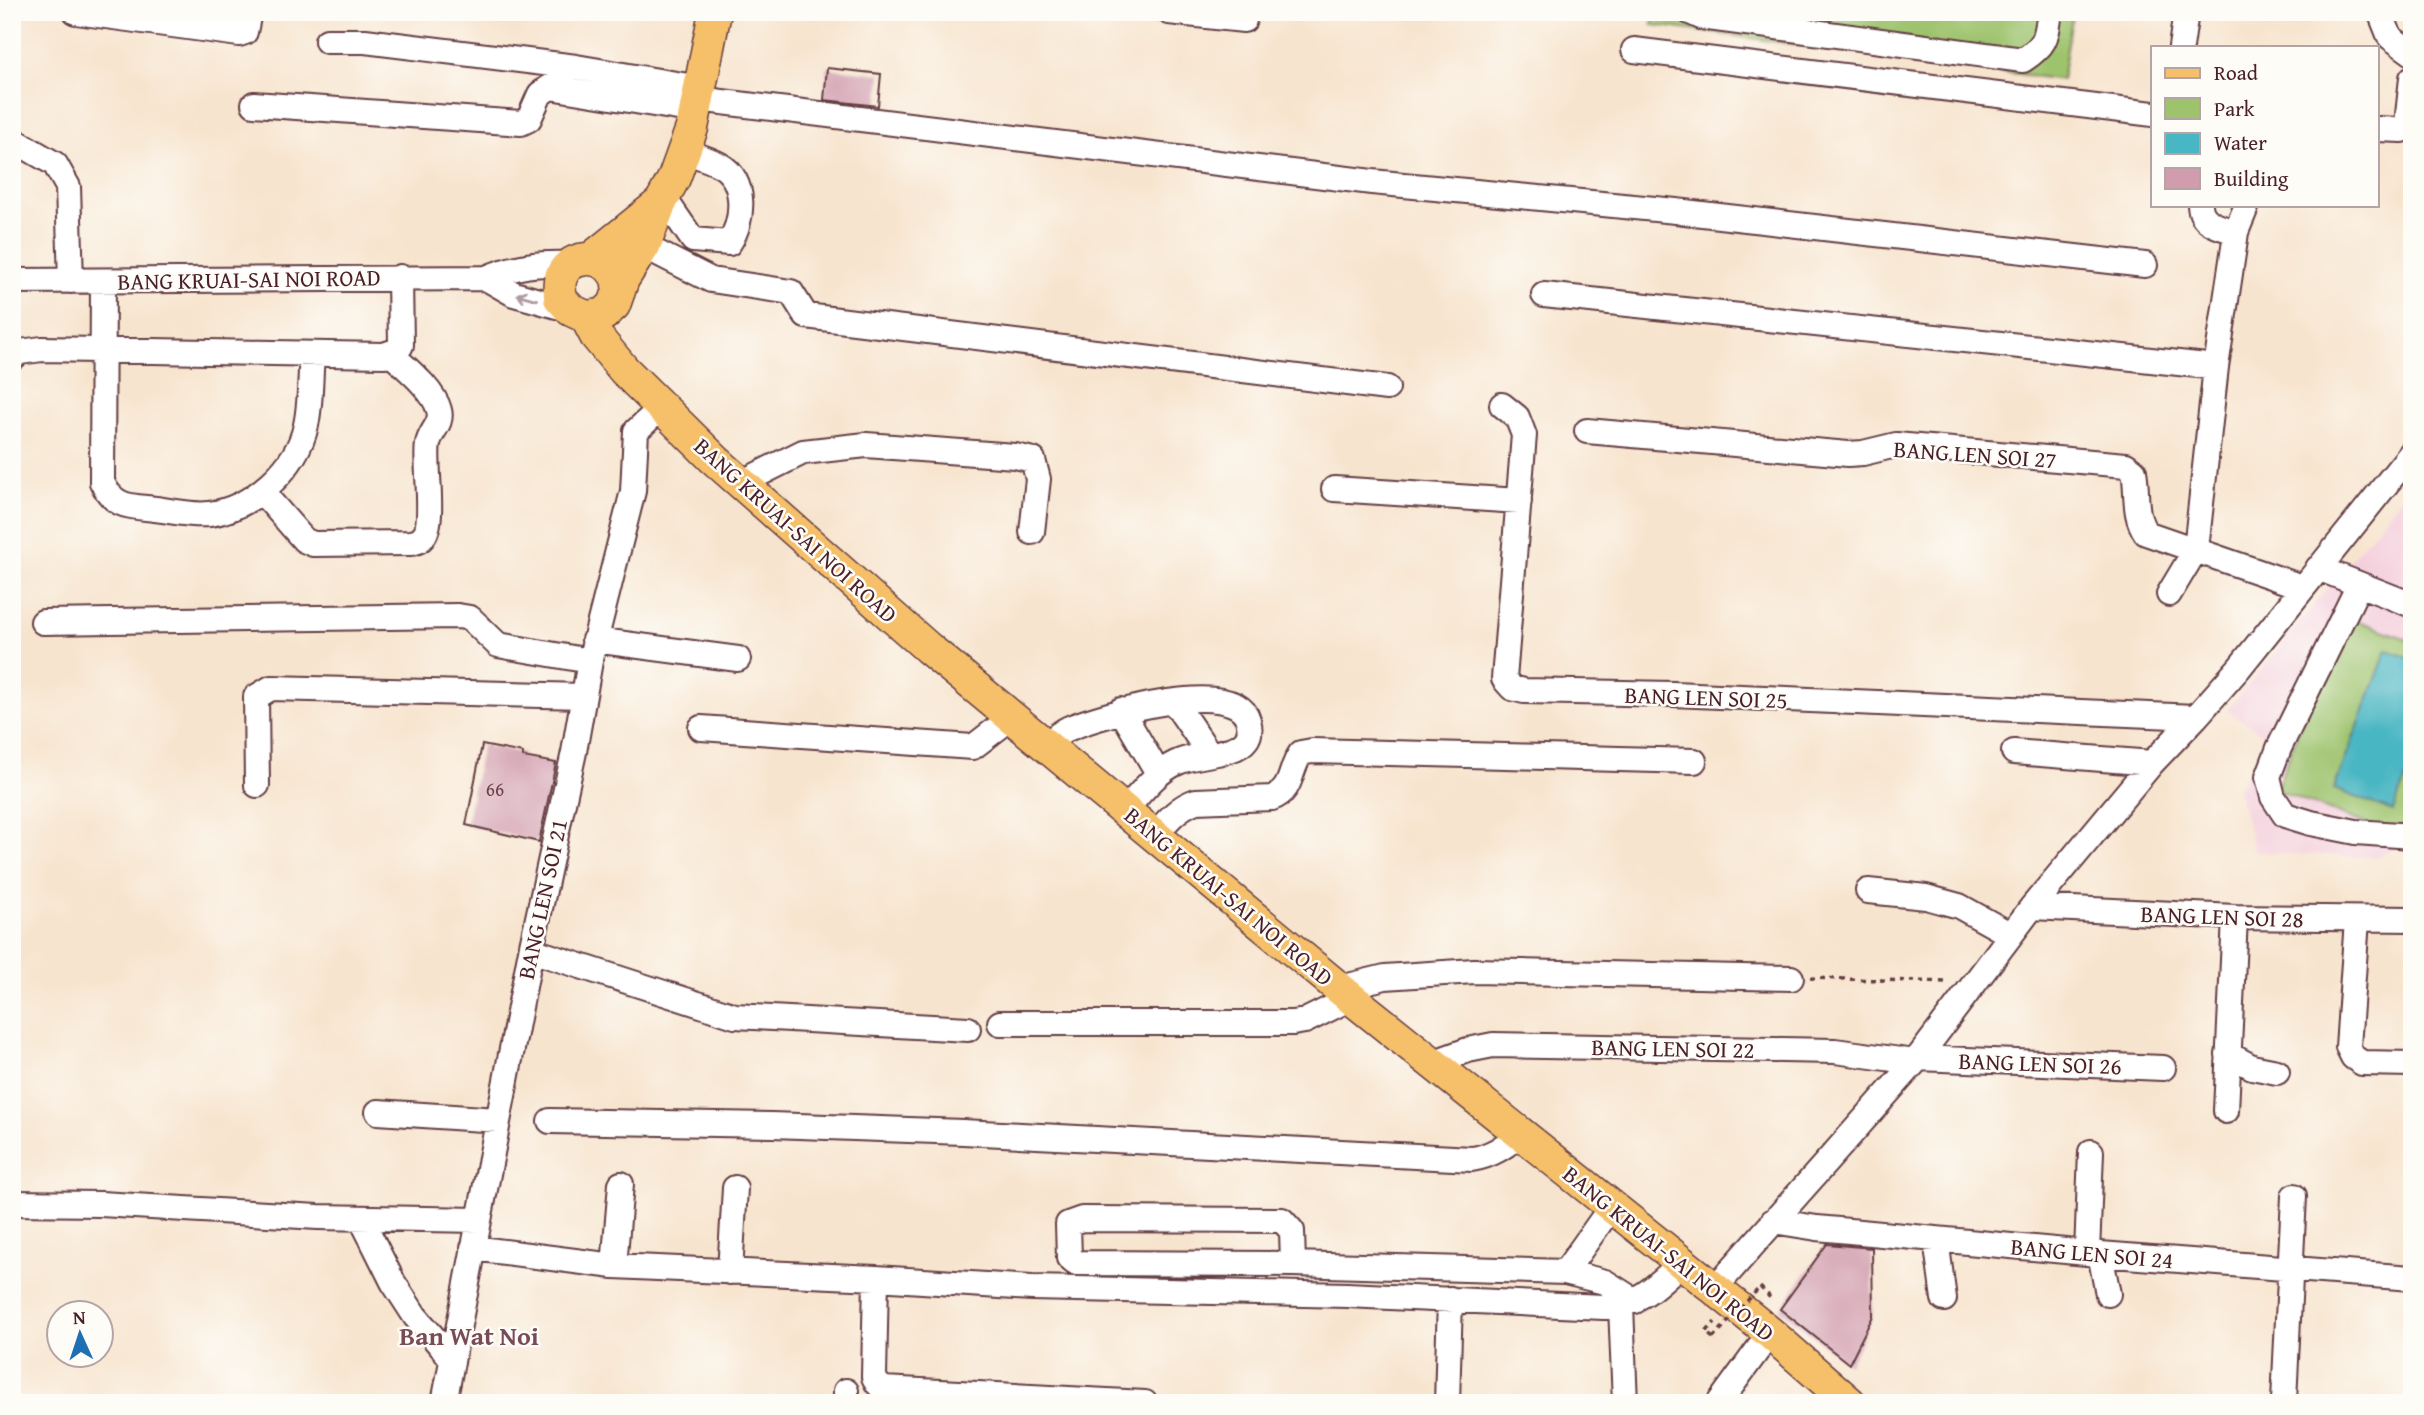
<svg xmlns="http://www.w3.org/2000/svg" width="2424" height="1415" font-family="'Gentium Book Plus',serif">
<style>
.built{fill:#f4cfdd}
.green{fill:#9ec36d;stroke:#74714c;stroke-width:2}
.water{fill:#48b6c3;stroke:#496a77;stroke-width:2}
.building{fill:#d19dae}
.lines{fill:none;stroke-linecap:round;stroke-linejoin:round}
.minor-casing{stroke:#643d43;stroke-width:28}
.major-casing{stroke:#643d43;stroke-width:35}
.path{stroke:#643d43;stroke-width:3.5;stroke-dasharray:5 5;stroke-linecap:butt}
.minor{stroke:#fff;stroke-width:24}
.major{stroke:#f6c06b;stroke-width:32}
.path-bridge{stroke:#643d43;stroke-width:3.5;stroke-dasharray:5 5;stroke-linecap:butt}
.oneway{stroke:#ae9aa0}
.labels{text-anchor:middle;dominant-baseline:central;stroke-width:5;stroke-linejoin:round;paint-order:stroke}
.number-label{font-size:19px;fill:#6c3e4c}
.street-label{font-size:23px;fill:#4a1f2b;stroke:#fdfcf7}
.quarter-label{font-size:26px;font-weight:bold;fill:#794b59;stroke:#fdfcf7}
</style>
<rect width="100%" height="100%" fill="#fdfcf7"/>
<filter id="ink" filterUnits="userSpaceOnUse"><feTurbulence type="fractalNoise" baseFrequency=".0143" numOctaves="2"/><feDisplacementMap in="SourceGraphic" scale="14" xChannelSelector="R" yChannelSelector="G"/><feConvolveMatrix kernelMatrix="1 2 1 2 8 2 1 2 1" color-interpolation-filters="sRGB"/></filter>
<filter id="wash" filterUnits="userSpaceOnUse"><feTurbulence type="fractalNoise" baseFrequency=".00686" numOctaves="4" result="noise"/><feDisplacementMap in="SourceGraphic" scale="28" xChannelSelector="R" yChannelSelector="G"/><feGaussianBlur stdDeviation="1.57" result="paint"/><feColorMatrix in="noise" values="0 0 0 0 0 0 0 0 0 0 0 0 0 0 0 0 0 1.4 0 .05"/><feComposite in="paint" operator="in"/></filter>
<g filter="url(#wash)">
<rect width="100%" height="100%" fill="#f7e4ce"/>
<!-- built -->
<path class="built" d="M2412,485v356l-35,16 -122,-5 -18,-63 36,-49 -46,-29z"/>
<!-- green -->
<path class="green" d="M1654,12h419l-11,68 -410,-55z
M2343,615l69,26v165l-12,31 -124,-47z"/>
<!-- water -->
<path class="water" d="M2387,650l25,9v104l-19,48 -59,-22z"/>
<g id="blocks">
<!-- building -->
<path class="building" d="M827,68l54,6 -3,32 -54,-6z
M482,745l41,8v4l33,6 -17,79 -73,-17z
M1827,1244l45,4 1,68 -24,48 -69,-55z"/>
</g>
</g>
<g filter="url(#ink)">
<use href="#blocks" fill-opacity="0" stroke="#643d43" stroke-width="2"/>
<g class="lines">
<!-- minor casing -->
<g class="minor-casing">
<path id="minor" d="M76,12l163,22 6,-2 4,-20
M1169,12l75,8
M1690,12l11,5 322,43c23,-15 23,-21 27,-48
M2380,12l10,25 22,16
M327,41h38l211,26 124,21
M2181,47l5,-35
M1634,50l519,64
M698,99l674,83 304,29 469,54
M254,104l267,19 8,-4 11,-25 10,-7 146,24
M2377,129l25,1 5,-6 5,-46
M12,139l43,25 13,23 3,94
M664,198l29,42 36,3c15,-22 18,-63 -9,-78 -11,-6 -25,-10 -36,-14
M2200,205c1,19 20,22 36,27
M644,246l67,34 80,12 15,24 581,72
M486,278l28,16 57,16
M12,281l474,-3c32,-13 50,-15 85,-14
M103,281l-1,201c12,26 28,24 53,27 17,2 37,7 54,5 43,-5 89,-47 97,-89 5,-23 4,-48 6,-70
M1544,295l672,72
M12,358l8,-6 22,-3 342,6 14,-5 3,-5 -1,-68
M1502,405l15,12 7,18 -20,244 8,9 12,3 149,3 523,23
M1587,431l261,23 15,-1 33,-8 230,20 8,6c4,21 -1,44 12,62l156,54
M741,483l62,-31 63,-7 149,11 18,4 5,19 -6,53
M1334,489l185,12
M262,492l42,48 9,4 98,-1c4,-1 7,-1 10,-4 16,-12 3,-75 7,-95 2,-13 15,-20 11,-34 -5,-20 -34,-43 -49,-57
M2318,568l94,37
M2359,585l-80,163 -11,29 5,20 12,18 26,8 45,9 56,4
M2169,594l27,-45 20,-182 18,-120 2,-15 11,-27
M43,622l415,-6 12,2 28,27 92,16
M594,640l144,19
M1174,702l35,51
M1121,710l37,63
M701,728l272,19 39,-30
M1045,745c9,-6 17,-15 27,-18 30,-12 164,-52 176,-7 2,7 3,14 -2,20 -12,16 -51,13 -70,23 -21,10 -35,30 -51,47
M2014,752l138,11
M257,785l-1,-88 15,-9 312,8
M1155,835c12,-14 23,-28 41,-34l76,-3c21,-7 17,-29 29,-45l11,-2 382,10
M1868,891l58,6 33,9 52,29
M2032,907l203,10 177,2
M2357,920l-9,127 5,10 9,6 50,1
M531,950l204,66 233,13
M1340,988l45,-11 89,-6 317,7
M1000,1023h293l12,-2 46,-23
M2228,1054l24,13 25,5
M1917,1058l246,10
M1432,1063l36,-13 25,-5 342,6 80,11
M2226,1111l9,-194
M378,1112l120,8
M550,1121l222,4 191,7 509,27c20,-3 33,-13 49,-25
M12,1203l89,1 217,13 161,3
M361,1218l32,64 22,34 37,43
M1773,1221l44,7 270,25 325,25
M1936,1239l8,60
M473,1248l141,18 262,12 156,10 315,7 256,12c36,-2 53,-21 78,-44
M2087,1253l4,-101
M2100,1254l8,40
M1293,1264l-1,-33 -10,-11 -200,-1 -14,5 1,34 6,5 218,1 272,8 40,10 30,19
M614,1266l7,-82
M730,1272l5,-84
M1565,1272l46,-65
M876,1278l-2,99 3,6 6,6 262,14
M1714,1289l201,-227 117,-155 120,-144 44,-46 43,-49 173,-216
M1621,1306l4,97
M846,1391v12
M2284,1401l10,-205
M444,1403l87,-453 43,-198 16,-91 43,-170 3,-60 25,-23
M1447,1403l3,-104
M1719,1403l51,-70"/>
</g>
<!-- major casing -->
<g class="major-casing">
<path id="major" d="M592,258l67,-54
M619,291c-1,-5 -1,-12 -4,-16 -12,-23 -50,-21 -55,6 -1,5 0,12 0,17l11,12 15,7 17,-2 11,-10 9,-26 21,-33 16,-42 14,-26 18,-50 23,-116
M586,317l10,19 28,34 90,89 214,189 423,350 419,335 80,70"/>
</g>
<!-- path -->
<path class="path" d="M1810,978l139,4
M1760,1287l9,9 -4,4
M1713,1338l-7,-6 9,-10"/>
<!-- minor -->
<use href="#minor" class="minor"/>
<!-- major -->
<use href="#major" class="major"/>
<!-- path-bridge -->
<path class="path-bridge" d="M1713,1338l47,-51"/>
</g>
<!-- one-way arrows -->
<defs><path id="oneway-shaft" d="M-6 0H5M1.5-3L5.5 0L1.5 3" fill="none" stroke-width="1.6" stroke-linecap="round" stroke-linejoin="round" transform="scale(1.75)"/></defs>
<use class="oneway" href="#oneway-shaft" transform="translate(527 297) rotate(-164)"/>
</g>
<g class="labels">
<!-- number labels -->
<g class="number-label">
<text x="495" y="789">66</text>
</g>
<!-- street labels -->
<g class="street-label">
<text transform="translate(249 279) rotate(-1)">BANG KRUAI-SAI NOI ROAD</text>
<text transform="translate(1975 454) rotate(4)">BANG LEN SOI 27</text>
<text transform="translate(796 530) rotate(42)">BANG KRUAI-SAI NOI ROAD</text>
<text transform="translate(1706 697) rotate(2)">BANG LEN SOI 25</text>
<text transform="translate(1229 896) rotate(40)">BANG KRUAI-SAI NOI ROAD</text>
<text transform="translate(542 899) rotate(-78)">BANG LEN SOI 21</text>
<text transform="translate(2222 916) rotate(2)">BANG LEN SOI 28</text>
<text transform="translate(1673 1048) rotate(1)">BANG LEN SOI 22</text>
<text transform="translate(2040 1063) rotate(2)">BANG LEN SOI 26</text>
<text transform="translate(1669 1253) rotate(39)">BANG KRUAI-SAI NOI ROAD</text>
<text transform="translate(2092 1253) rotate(5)">BANG LEN SOI 24</text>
</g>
<!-- quarter labels -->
<g class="quarter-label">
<text x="469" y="1335">Ban Wat Noi</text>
</g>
</g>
<!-- margin -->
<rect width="2424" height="1415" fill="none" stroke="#fdfcf7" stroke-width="42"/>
<!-- legend -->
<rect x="2151" y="46" width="228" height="161" fill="#fdfcf7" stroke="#b5a4a5" stroke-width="2"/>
<rect x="2165" y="68" width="35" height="10" fill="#f6c06b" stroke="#b5a4a5" stroke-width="2"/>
<text x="2214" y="80" font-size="21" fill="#4a1f2b">Road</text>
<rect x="2165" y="98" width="35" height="21" fill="#9ec36d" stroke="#b5a4a5" stroke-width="2"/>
<text x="2214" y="116" font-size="21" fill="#4a1f2b">Park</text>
<rect x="2165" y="133" width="35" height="21" fill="#48b6c3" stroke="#b5a4a5" stroke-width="2"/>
<text x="2214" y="150" font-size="21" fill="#4a1f2b">Water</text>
<rect x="2165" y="168" width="35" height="21" fill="#d19dae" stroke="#b5a4a5" stroke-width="2"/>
<text x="2214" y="186" font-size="21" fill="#4a1f2b">Building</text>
<!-- north arrow -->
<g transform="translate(80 1334) rotate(357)"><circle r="33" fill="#fdfcf7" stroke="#b5a4a5" stroke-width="2"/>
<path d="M0-5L12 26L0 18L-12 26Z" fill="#1f6fb2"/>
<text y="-10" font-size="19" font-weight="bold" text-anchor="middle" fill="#4a1f2b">N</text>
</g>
</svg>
